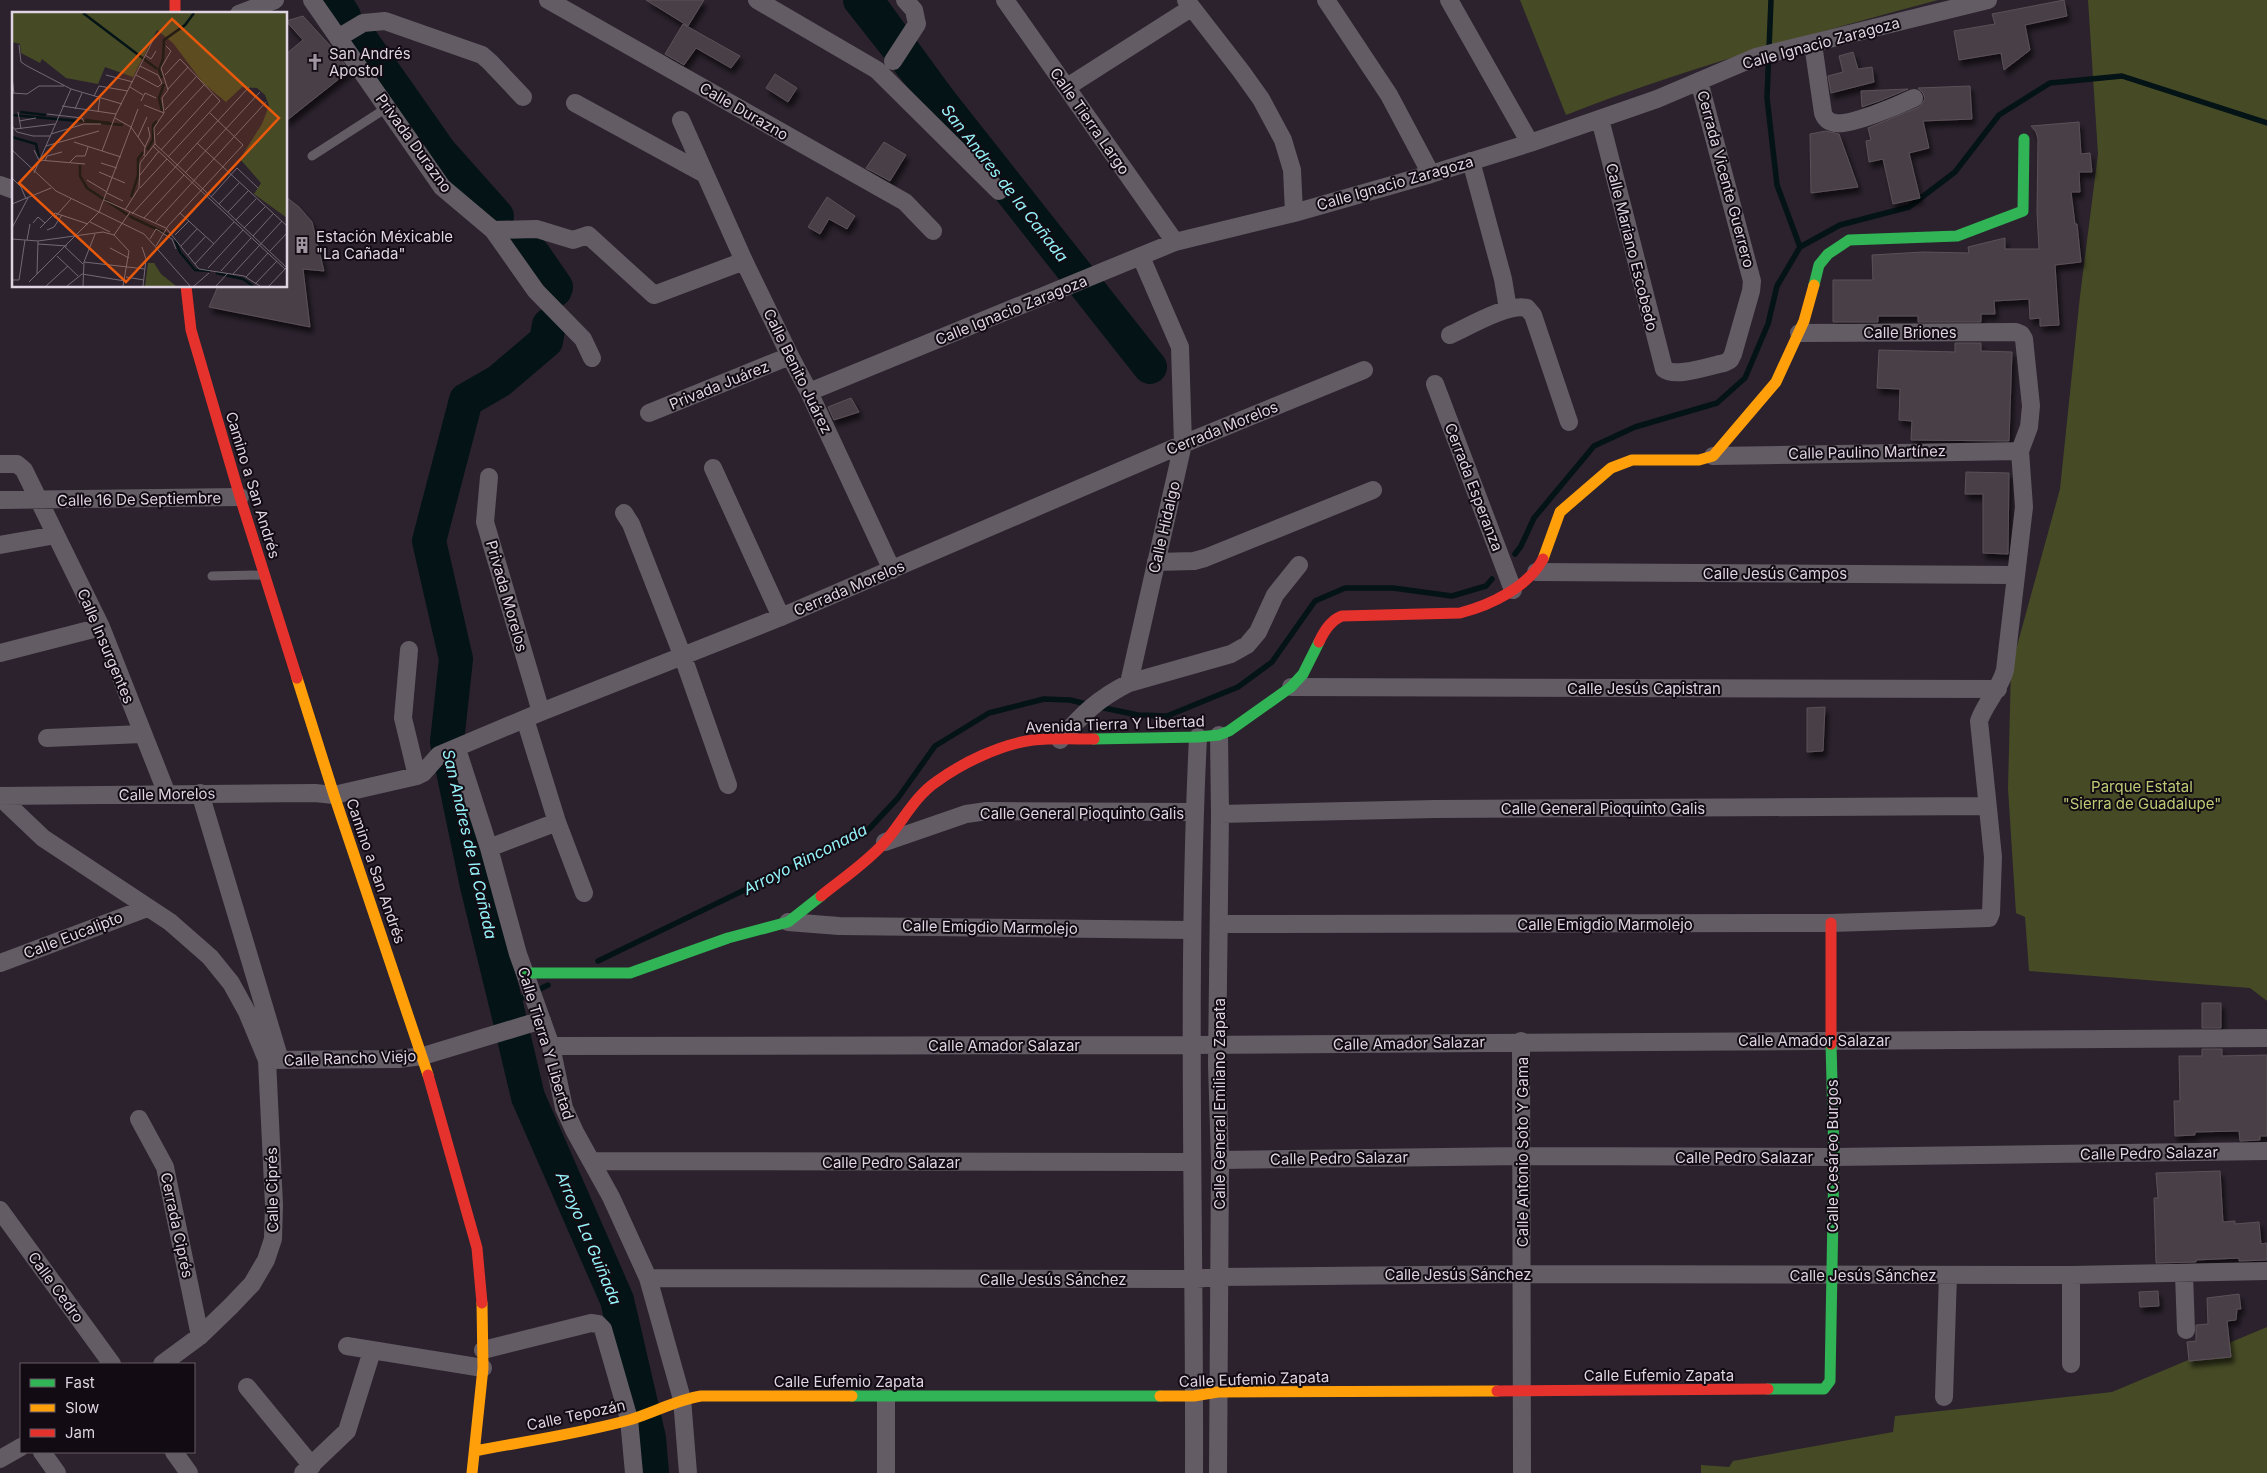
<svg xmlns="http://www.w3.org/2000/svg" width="2267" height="1473" font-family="Inter,sans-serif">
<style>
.green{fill:#464b25}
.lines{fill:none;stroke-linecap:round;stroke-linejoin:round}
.stream{stroke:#041316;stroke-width:5.5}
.river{stroke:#041316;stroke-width:34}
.building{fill:#483f46;stroke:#5b5158;filter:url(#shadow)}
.lane{stroke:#635c65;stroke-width:9}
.street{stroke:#635c65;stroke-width:18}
.fast{stroke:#30b455;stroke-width:11}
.slow{stroke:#ff9f0a;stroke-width:11}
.jam{stroke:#e5322d;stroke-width:11}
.labels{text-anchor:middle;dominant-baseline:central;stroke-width:4;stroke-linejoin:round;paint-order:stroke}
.street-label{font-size:15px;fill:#dfd4e1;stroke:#120b13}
.poi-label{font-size:15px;fill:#dfd4e1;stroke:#120b13;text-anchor:start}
.park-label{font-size:15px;fill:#bdcc74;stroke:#120b13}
.water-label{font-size:16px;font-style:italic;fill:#94f3f9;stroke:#120b13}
.inset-river{fill:none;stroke:#041316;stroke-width:2.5}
.inset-road{fill:none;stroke:#736975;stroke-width:1}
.view{fill:#e8590c;fill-opacity:0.15;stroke:#e8590c;stroke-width:2.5}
.inset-edge{fill:none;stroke:#dfd4e1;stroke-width:2.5}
</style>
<defs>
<filter id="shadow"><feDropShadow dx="3" dy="5.5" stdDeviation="2.5" flood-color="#0009"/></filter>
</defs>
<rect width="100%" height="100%" fill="#2b222d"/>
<!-- green -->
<path class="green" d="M1520,0h418c-126,34 -251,67 -372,115z
M2088,0h179v1001l-17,-13 -221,-17 -4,-54 -9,-4 -8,-124 3,-121 49,-179 20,-193 18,-142z
M2267,1327v146h-566v-8l28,2 4,-6 160,-29 2,-16 217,-24z"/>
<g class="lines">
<!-- stream -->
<path class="stream" d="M884,0l266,367
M1771,0l-4,98 10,87 23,62
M1515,554l6,-8 13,-28 60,-72 41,-19 82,-24 28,-25 23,-54 9,-38 23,-39 40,-22 69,-18 46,-35 44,-57 51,-32 72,-7 145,47
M1099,707l39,8 29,1 71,-29 34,-25 43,-61 30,-13h48l59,8 34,-10 6,-7
M598,961l270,-131 30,-32 37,-52 54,-33 55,-14 26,1 20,5
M506,1006l42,-21"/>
<!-- river -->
<path class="river" d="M334,0l10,16
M860,0l290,367
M362,41l78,111 57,64
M523,243l11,12 22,32 -1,3
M510,1021l-33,-135 -30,-144 9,-83 -27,-118 37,-141 33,-19 47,-40 3,-16
M514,1038l14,59 89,203 32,138 3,35"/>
</g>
<!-- building -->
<path class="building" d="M646,0h58l-16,26z
M2064,0l3,16 -42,9 5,25 -26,20 -3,-17 -42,7 -5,-29 41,-7 -3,-10z
M303,16l32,35 14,20 -63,50v-67l17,-14 -17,-19z
M683,24l57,32 -9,12 -35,-20 -12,17 -19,-11z
M1853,52l5,17 14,-2 2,15 -43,11 -3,-17 15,-4 -4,-16z
M775,74l22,14 -9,14 -22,-14z
M1970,86l2,33 -49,2 6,27 -20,5 11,45 -27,6 -10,-45 -14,3 -3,-21 5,-1 -3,-12 51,-21 6,-8 -2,-6 -5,-5z
M1908,89l-26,11 -20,7 -1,-16z
M2079,122l2,32 9,-1 2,19h-13l1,20h-9l4,32h2l4,38 -26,3 4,60 -19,1v-8l-10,1 -1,-20 -35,2 1,13h-14v8h-63v-6h-40v6h-45v-42h40l-1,-25 51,-3 46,1 -1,-6 37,-9v11h34l-2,-37 1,-73 -2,-7 -5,-6z
M1826,131l13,3 19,53 -47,6 -1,-59z
M884,142l22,13 -16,26 -24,-13z
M286,197l13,10 13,15 12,49 -21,-2 7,58 -101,-20 9,-21h68z
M827,197l28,19 -8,13 -18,-10 -9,15 -12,-7z
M1955,343h26v8l31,1 -3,89 -98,-1 1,-19 -13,-1 1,-31 -23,-1 2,-38 76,2z
M851,398l8,14 -25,8 -6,-13z
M1966,472l43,1 -1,81 -25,-1v-59h-18z
M1825,707l-2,44 -16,1v-44z
M2202,1003h19v25h-19z
M2202,1049h20v7l45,-1v81h-7v4l-20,1 -1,-10 -44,1v3l-20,1 -1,-35h6l-1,-45h23z
M2220,1171l3,51 12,-1v3l24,-2 2,22 6,-1v17l-28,1v-3l-43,2v2l-40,1 -2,-65h4l-2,-25z
M2158,1291l1,15 -19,1 -1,-15z
M2239,1294l2,15h-4l-1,11 -9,1 4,36 -42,4 -2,-19 9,-1v-16l12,-1 -1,-26z"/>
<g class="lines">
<!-- lane -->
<path class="lane" d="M312,156l76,-49
M212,576l50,-1"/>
<!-- street -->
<path class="street" d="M312,0l130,187 51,43 43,61 47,48 9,19
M548,0l357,202 28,29
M757,0l120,70 122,121
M1005,0l170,242
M1186,0l55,71 20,28 22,41 9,30 2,43
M1326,0l63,95 42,79
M1449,0l81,143
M239,14l36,-14
M338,38l25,-15 22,-2 97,34 8,7 33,35
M1813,44l10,69c2,6 6,9 12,10 15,3 64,-18 79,-25
M893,61l24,-37 -3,-14 -9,-10
M1067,87l124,-79
M575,103l128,70
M1600,119l64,250c11,9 45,-3 60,-6l6,-3 3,-6 18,-63 1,-10 -53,-200
M681,120l63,141 46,95 19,36 83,178
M1471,161l32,118 5,30
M0,185l14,5
M493,230l44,-1 36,11 15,-5 66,60 90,-34
M1450,335c18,-8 58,-32 77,-27l6,7 36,107
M1435,384l78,206
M809,392l366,-150 119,-29 137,-39 99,-31 127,-44 99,-42 232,-57
M649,413l141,-57
M1713,456l307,-5
M0,464h17l7,6 77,157 66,167
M713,468l68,149
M489,477l-4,45 56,190
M0,500l240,-3
M624,513l7,11 52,133 45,128
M0,545l56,-10
M1156,562l38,-1 11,-3 168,-68
M1536,572l479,3
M409,650l-6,68 14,58
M0,653l101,-26
M1129,683l102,-29 16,-9 11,-13 17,-37 24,-30
M1291,687l707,2
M525,719l32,103 27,71
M47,738l95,-4
M1060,740c22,-26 39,-42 69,-57l54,-239 -3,-97 -39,-90
M457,749l32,99 29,106 33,92 13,62 11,24 36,65 37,81 34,121 6,74
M200,793l80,267
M0,796l315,-3 19,2 83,-19 6,-3 16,-18 102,-43 240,-95 402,-173 181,-74
M0,797l43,41 127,84 40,35 21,26 16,29 20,48 7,145 -1,34 -7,21 -14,24 -21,22 -31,30 -38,28
M1220,814l215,-5 552,-3
M885,842l81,-28 21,-3 207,1
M489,848l68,-26
M788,922l51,4 352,4
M1219,924l612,-1 158,-5 2,-5 2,-56 -14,-136c6,-18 21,-32 26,-51l19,-163 -4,-56 9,-24 2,-21 -7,-67 -3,-5 -5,-2 -217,1
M0,963l147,-55
M1521,1041l1,432
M551,1046l640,-1 1076,-7
M267,1060l131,-1 25,-3 119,-36
M139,1119l26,48 35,169
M1220,1160l302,-4 312,1 433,-6
M591,1161l600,1
M0,1210l112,154
M2184,1274l2,56
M648,1278l545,1 25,-2 305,-3 548,1 196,-4
M347,1346l136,22
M483,1350l108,-27 7,1 5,5 26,90 5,54
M2071,1364v-89
M247,1387l65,79
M1944,1397l4,-122
M42,1452l15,21
M174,1452l15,21
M0,1459l21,-12
M303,1473l44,-42 25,-80
M886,1473v-76
M1194,1473c1,-245 -8,-490 4,-736
M1218,1473l2,-313 -3,-95 3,-251 -1,-79"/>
<!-- fast -->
<path class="fast" d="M1814,285l5,-20 9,-11 21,-14 108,-4 66,-25 1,-72
M1094,739l104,-2 21,-2 10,-4 62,-44 12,-13 16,-32
M526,973h104l98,-35 60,-16 33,-26
M1768,1389h56l6,-8 4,-224 -3,-113
M852,1396h308"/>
<!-- slow -->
<path class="slow" d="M1543,559l17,-47 51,-44 21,-8h67l14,-4 63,-74 28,-61 10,-36
M297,678l37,117 94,280
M1160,1396h34l24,-4 279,-1
M475,1451c51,-10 103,-17 154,-31 24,-7 47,-20 72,-24h151
M472,1473l11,-105 -1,-65"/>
<!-- jam -->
<path class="jam" d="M175,0v14
M186,286l5,44 49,167 57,181
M1319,642c5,-11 12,-22 23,-26l118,-3c31,-8 68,-26 83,-54
M821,896c21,-17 45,-33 63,-53 18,-20 30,-46 52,-61 26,-19 65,-38 97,-42 20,-2 41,-1 61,-1
M1831,923v121
M428,1075l49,173 5,55
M1497,1391l271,-2"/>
</g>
<!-- icons -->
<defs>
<g id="church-bare" transform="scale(1.35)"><path d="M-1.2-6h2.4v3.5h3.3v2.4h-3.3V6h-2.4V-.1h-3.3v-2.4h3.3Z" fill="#a096a2" stroke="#120b13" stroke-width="2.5" paint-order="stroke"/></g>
<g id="building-bare" transform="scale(1.35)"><path d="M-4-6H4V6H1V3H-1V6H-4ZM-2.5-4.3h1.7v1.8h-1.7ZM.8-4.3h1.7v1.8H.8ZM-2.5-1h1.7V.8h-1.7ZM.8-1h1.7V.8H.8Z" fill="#a096a2" stroke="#120b13" stroke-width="2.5" paint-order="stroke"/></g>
</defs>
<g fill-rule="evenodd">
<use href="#church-bare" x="315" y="62"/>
<use href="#building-bare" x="302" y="245"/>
</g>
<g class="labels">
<!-- street labels -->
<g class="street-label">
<text transform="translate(1821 43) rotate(-15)">Calle Ignacio Zaragoza</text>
<text transform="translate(744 111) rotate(30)">Calle Durazno</text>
<text transform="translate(1090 121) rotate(55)">Calle Tierra Largo</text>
<text transform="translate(414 143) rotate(54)">Privada Durazno</text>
<text transform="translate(1726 179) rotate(75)">Cerrada Vicente Guerrero</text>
<text transform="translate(1395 183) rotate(-16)">Calle Ignacio Zaragoza</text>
<text transform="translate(1632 247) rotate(76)">Calle Mariano Escobedo</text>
<text transform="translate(1011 310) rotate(-22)">Calle Ignacio Zaragoza</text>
<text x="1910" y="332">Calle Briones</text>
<text transform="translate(798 371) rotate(64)">Calle Benito Juárez</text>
<text transform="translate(719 385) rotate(-22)">Privada Juárez</text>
<text transform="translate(1222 428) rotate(-22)">Cerrada Morelos</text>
<text transform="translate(1867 452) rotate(-1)">Calle Paulino Martínez</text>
<text transform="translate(253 485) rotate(73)">Camino a San Andrés</text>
<text transform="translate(1474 487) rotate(69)">Cerrada Esperanza</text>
<text transform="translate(139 499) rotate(-1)">Calle 16 De Septiembre</text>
<text transform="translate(1164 527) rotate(-77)">Calle Hidalgo</text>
<text x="1775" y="573">Calle Jesús Campos</text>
<text transform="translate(849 588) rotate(-23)">Cerrada Morelos</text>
<text transform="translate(507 596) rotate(74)">Privada Morelos</text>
<text transform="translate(106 646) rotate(67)">Calle Insurgentes</text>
<text x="1644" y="688">Calle Jesús Capistran</text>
<text transform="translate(1115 724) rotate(-2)">Avenida Tierra Y Libertad</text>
<text transform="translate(167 794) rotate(-1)">Calle Morelos</text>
<text x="1603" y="808">Calle General Pioquinto Galis</text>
<text x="1082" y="813">Calle General Pioquinto Galis</text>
<text transform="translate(376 871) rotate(71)">Camino a San Andrés</text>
<text x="1605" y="924">Calle Emigdio Marmolejo</text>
<text transform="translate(990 927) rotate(1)">Calle Emigdio Marmolejo</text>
<text transform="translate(73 935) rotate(-21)">Calle Eucalipto</text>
<text x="1814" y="1040">Calle Amador Salazar</text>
<text transform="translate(546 1043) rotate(73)">Calle Tierra Y Libertad</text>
<text transform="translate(1409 1043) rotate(-1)">Calle Amador Salazar</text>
<text x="1004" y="1045">Calle Amador Salazar</text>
<text transform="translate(350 1058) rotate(-2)">Calle Rancho Viejo</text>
<text transform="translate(1219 1104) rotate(-90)">Calle General Emiliano Zapata</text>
<text transform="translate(1522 1152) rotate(-90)">Calle Antonio Soto Y Gama</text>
<text transform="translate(2149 1153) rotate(-1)">Calle Pedro Salazar</text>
<text transform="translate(1832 1156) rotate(-90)">Calle Cesáreo Burgos</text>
<text x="1744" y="1157">Calle Pedro Salazar</text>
<text transform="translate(1339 1158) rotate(-1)">Calle Pedro Salazar</text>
<text x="891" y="1162">Calle Pedro Salazar</text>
<text transform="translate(272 1190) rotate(-91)">Calle Ciprés</text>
<text transform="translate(177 1225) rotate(78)">Cerrada Ciprés</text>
<text x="1458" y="1274">Calle Jesús Sánchez</text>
<text x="1863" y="1275">Calle Jesús Sánchez</text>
<text x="1053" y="1279">Calle Jesús Sánchez</text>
<text transform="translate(56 1287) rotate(54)">Calle Cedro</text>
<text x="1659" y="1375">Calle Eufemio Zapata</text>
<text transform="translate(1254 1379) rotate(-2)">Calle Eufemio Zapata</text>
<text x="849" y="1381">Calle Eufemio Zapata</text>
<text transform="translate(576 1415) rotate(-12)">Calle Tepozán</text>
</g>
<!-- poi labels -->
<g class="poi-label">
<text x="329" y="53">San Andrés<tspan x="329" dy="17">Apostol</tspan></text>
<text x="316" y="236">Estación Méxicable<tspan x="316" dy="17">"La Cañada"</tspan></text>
</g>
<!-- park labels -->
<g class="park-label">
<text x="2142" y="786">Parque Estatal<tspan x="2142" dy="17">"Sierra de Guadalupe"</tspan></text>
</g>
<!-- water labels -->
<g class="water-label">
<text transform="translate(1005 183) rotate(52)">San Andres de la Cañada</text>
<text transform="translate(470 844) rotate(77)">San Andres de la Cañada</text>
<text transform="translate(805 859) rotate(-27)">Arroyo Rinconada</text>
<text transform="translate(589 1238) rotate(67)">Arroyo La Guiñada</text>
</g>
</g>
<!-- overview -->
<g transform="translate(12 12)">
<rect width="275" height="275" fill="#2b222d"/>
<path d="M0,1h275v205l-33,-24 7,-11 -21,-24 22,-35 7,-18 -4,-11 -8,-7 -15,-1 -16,15 -23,-19 -30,-40 -16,-13 -24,47 -28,-10 -7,17 -32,-6 -24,-19 -2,4 -19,-10 -1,-9 -8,-2zM136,251h6l7,11 15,12h-31z" fill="#464b25"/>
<path class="inset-river" d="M71,1l74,56M150,66l-3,-8 4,-11 1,-19 21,-15 9,-12M150,99l-3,-13 5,-14M8,100l26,3M0,103l111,10M73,108l25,3M0,125l24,7 3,13M135,138l6,-10v-15l4,-4M68,153v11l7,12 41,27M119,185l7,-21v-17l5,-7M117,204l42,20M163,228l5,12 15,18 15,1M204,261l27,6 10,7"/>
<path class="inset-road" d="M7,33l2,17 6,4 44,23 51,15M133,43l6,4 5,-8M94,63l27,7M124,63l22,12 4,-4 -4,-8 -18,-9M153,63l15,-16 40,42 -52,56M0,66l2,15M118,75l13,8M156,77l20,-22M0,81l15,1 12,-8h25M82,84l5,-10 29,5M129,89l4,-8 11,5M132,93l20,8M50,94l54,8M63,97l7,-16M153,98l32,-34M6,100l3,17M86,100l2,-15M35,102l35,4 2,4M103,106l16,9 14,20 -1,9M7,109l17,-3M0,114l5,6 16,4h17M3,117l40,-5M39,122l33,-10h17M145,123l47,-50M126,125l9,-20M62,130l47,15M185,131l90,83M143,132l131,123M34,134l53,-15M141,134l132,123M133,135l5,-11 -2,-9M0,138l44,41 88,43 46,52M22,138l5,10 46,4M149,138l51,-56M90,139l14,-37 39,-78M33,149l2,-5 15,-4M58,150l6,-6h9l3,-9M89,151l16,5M87,160l26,11M22,161l37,-84M173,161l75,-81M128,163l19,-24M0,166l9,9 5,12M75,168l20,12M128,176l27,-29M95,181l16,8M199,185l26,-29 21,20M92,188l62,28 33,41 45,7 16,10M0,192l39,-16M207,192l20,-21M113,198l14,-22 1,-25 15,-19 -1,-16 10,-15 -2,-15 6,-8 -7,-22 10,-17 -5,-5M216,200l20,-21M168,201l34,31M120,202l117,-127M42,206l17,-19M132,206l40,-43M224,208l20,-21M78,210l20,10M144,210l110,-120M21,211l5,-6 7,6M0,216l16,-30M28,216l15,-15 33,11M232,216l21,-21M35,218l7,-3 8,-12M102,223l16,-23M163,223l14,-14M241,224l20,-22M0,227l26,2 65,-9 11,3 15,16 -6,35M138,227l6,-10 16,10 4,10M15,228l3,-16M26,232l29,2M144,234l12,-20 75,-81 -33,-32M169,234l16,-17M53,235l18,17M130,235l4,12 -3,27M98,236l19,10M258,239l17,-18M176,243l17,-18M45,244l21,20M72,250l61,7M183,252l39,-42M196,256l35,-38M209,259l30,-33M25,262l1,-33M221,262l49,-53M114,265l18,3M234,265l22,-24M0,268h7l6,-40M17,270l70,-70 39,-103M243,272l22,-23M34,274l22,-20M55,274l15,-12 43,7M71,274l1,-24 11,-28M182,274l15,-13M204,274l12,-13M257,274l17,-18"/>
<path class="view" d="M160,7l107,99 -153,164 -107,-99z"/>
<rect width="275" height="275" class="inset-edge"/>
</g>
<!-- legend -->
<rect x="20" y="1363" width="175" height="90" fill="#120b13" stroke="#645b65"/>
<rect x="30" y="1379" width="25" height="8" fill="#30b455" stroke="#645b65"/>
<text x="65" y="1388" font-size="15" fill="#dfd4e1">Fast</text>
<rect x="30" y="1404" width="25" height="8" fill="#ff9f0a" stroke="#645b65"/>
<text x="65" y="1413" font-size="15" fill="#dfd4e1">Slow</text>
<rect x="30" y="1429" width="25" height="8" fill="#e5322d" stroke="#645b65"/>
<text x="65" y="1438" font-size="15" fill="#dfd4e1">Jam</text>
</svg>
